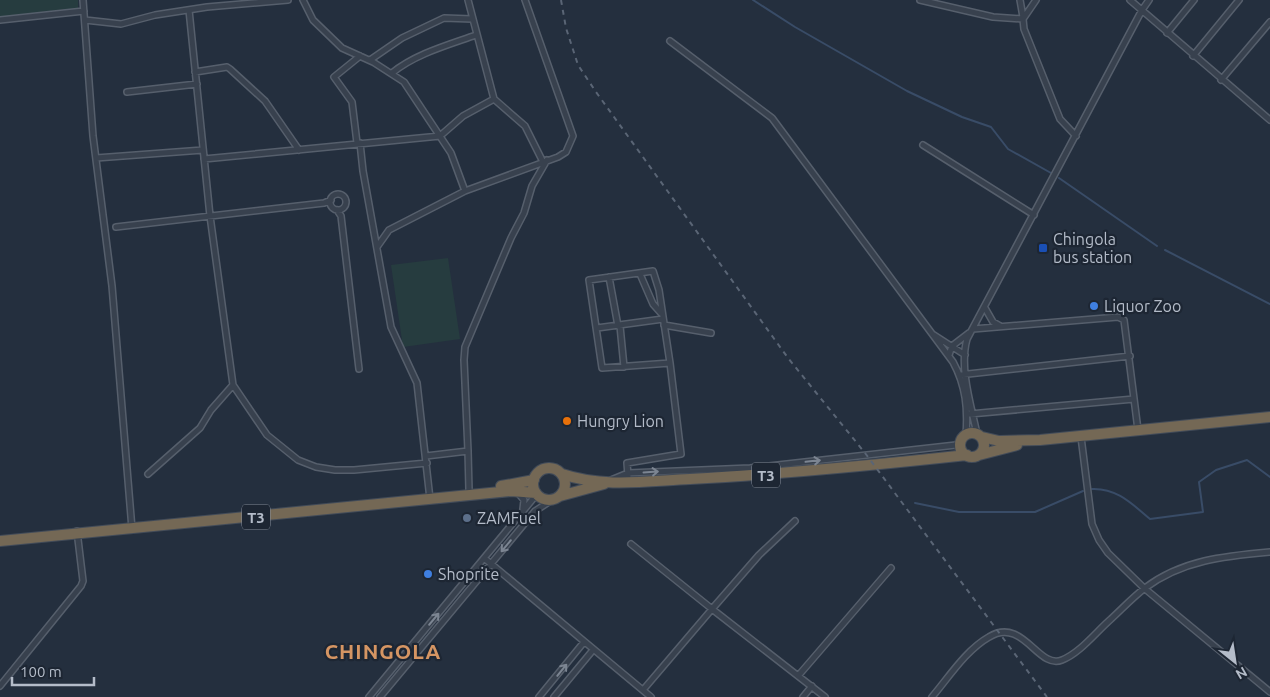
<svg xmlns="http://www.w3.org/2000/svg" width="1270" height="697" font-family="Ubuntu,sans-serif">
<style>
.green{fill:#263c3f}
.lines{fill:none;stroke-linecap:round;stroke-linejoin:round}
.stream{stroke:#394c67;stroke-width:2}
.street-casing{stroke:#565f6c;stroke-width:8}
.highway-casing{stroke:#434c59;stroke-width:12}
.street{stroke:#38414e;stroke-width:5}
.highway{stroke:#746855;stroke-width:10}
.rail{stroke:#5a6575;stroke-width:2;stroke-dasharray:5 5;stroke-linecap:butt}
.oneway{stroke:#7c8592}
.transit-dot{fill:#1a4fb4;stroke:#1d2633;stroke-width:2}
.shop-dot{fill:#3f7fe0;stroke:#1d2633;stroke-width:2}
.food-dot{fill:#e8710a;stroke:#1d2633;stroke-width:2}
.service-dot{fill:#5c6f8a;stroke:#1d2633;stroke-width:2}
.labels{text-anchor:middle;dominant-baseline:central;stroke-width:4.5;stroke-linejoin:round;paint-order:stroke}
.shield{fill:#1d2633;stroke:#878f9c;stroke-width:1}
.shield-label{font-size:15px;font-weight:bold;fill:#b4bcc9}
.poi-label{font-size:16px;fill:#b4bcc9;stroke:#1d2633;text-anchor:start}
.district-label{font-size:21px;font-weight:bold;letter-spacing:1px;fill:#d59563;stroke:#1d2633}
</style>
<rect width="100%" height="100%" fill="#242f3e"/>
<!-- green -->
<path class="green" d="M0,0h78v10l-78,7z
M448,258l12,81 -57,8 -12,-82z"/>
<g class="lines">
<!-- stream -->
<path class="stream" d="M753,0l42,27 112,64 55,26 29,10 17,22 43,24
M1059,178l98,68
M1165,250l105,54
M1092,489c25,-1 40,15 58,30l53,-7 -4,-30 17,-12 31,-10 23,17
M915,503l44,9h76l48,-21"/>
<!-- street casing -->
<g class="street-casing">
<path id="street" d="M83,0l10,136 19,150 20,243
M303,0l10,20 29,28 31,14 31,20 47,71 14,38
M468,0l26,99 31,27 18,36
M920,0l73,17 30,2
M1020,0l3,17
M1036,0l-13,19 1,10 36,90 16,17
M1130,0l140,120
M189,10l21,206 23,169 34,50 31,25 18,7 19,3h19l73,-7
M0,20l84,-9
M85,20l36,4 34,-9 52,-8 81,-7
M1167,33l27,-33
M670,41l102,77 181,244c13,24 15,47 13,73
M1193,56l46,-56
M370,60l32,-22 42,-20 28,1
M195,72l32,-5 3,2 35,32 34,49
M392,73c23,-19 56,-28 84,-38
M1221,80l49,-58
M127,92l70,-8
M357,143l-5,-41 -18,-25 26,-21
M360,143l3,28 28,156 26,56 13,116
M923,145l111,70
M96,158l107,-8
M204,159l236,-23 23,-20 31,-17
M330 202a8 8 0 1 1 16 0a8 8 0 1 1-16 0Z
M337,210l4,6 18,153
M116,227l208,-24 7,-3
M377,247l12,-17 76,-39 93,-34 8,-5 7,-16 -48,-136
M640,274l13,30 8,9
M609,277l9,49
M985,308l8,14 7,4
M664,325l47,8
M620,326l4,41
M597,328l66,-9
M973,329l145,-12 6,3 14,110
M934,335l31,20
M949,355l3,-9 17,-13
M959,375l171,-19
M970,414l164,-15
M977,434c-6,-29 -18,-66 -10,-95l175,-329 7,-10
M1081,437l11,87 7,16 9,13 36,35 126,104
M468,451l1,39
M426,456l42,-5 -4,-91 1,-13 46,-109 13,-25 8,-27 15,-26
M148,474l52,-46 11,-18 22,-25
M611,480l17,-7 122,-5 206,-23
M621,481l7,-5 -1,-13 54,-9 -11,-91 -11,-73 -6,-19 -64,9 13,88 68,-5
M518,493l6,7 -1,9
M631,544l81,65 47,-54 36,-34
M484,558l167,139
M798,676l93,-108
M0,686l81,-100 2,-5 -6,-50
M643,690l69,-81 113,88
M369,697l168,-203
M380,697l155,-186 17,-11
M539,697l45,-55
M554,697l39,-47
M803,697l9,-11
M932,697c17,-20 34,-47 57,-60 34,-21 49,33 73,23 18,-7 34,-28 49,-41 11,-10 22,-22 34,-31 37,-28 80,-32 125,-36"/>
</g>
<!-- highway casing -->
<g class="highway-casing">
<path id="highway" d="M960 445a12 12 0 1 1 24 0a12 12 0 1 1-24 0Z
M982,437l17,4 41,-1 230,-23
M979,455l38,-10
M533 484a16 16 0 1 1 32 0a16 16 0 1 1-32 0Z
M562,474c41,14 85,7 128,5 92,-5 185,-14 277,-24
M501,486l33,-6
M560,496l44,-12
M0,541l511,-50 25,2"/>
</g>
<!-- street -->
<use href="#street" class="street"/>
<!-- highway -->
<use href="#highway" class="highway"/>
<!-- rail -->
<path class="rail" d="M561,0l5,28 12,37 18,27 192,266 77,95 182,244"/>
</g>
<!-- one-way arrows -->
<defs><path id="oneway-shaft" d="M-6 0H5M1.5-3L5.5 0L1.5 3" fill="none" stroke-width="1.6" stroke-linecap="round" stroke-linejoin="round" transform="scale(1.25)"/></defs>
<g class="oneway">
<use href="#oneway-shaft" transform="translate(813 461) rotate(-6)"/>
<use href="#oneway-shaft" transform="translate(651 472) rotate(-4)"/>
<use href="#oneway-shaft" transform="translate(506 546) rotate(130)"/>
<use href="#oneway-shaft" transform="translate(434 619) rotate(-50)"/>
<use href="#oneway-shaft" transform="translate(562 670) rotate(-51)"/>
</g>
<!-- markers -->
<rect class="transit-dot" x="1038" y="243" width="10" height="10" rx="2.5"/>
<g class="shop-dot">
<circle cx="1094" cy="306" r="5"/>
<circle cx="428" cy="574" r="5"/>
</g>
<circle class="food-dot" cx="567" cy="421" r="5"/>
<circle class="service-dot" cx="467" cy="518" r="5"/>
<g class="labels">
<!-- shield labels -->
<g class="shield">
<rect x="752" y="462.5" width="28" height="25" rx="4"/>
<rect x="242" y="504.5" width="28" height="25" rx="4"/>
</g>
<g class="shield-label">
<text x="766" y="475">T3</text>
<text x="256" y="517">T3</text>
</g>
<!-- poi labels -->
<g class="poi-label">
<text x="1053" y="239">Chingola<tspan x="1053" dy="18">bus station</tspan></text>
<text x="1104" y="306">Liquor Zoo</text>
<text x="577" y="421">Hungry Lion</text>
<text x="477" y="518">ZAMFuel</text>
<text x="438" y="574">Shoprite</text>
</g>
<!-- district labels -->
<g class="district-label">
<text x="383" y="651">CHINGOLA</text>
</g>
</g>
<!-- north arrow -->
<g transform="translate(1235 662) rotate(150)" stroke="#1d2633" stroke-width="4" paint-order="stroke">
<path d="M0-4L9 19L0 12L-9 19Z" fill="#b4bcc9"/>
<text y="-8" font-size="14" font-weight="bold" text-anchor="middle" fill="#b4bcc9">N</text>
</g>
<!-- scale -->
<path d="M12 677v8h82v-8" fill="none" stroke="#b4bcc9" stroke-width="2.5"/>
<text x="20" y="677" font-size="15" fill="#b4bcc9" stroke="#1d2633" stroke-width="4" paint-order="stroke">100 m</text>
</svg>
